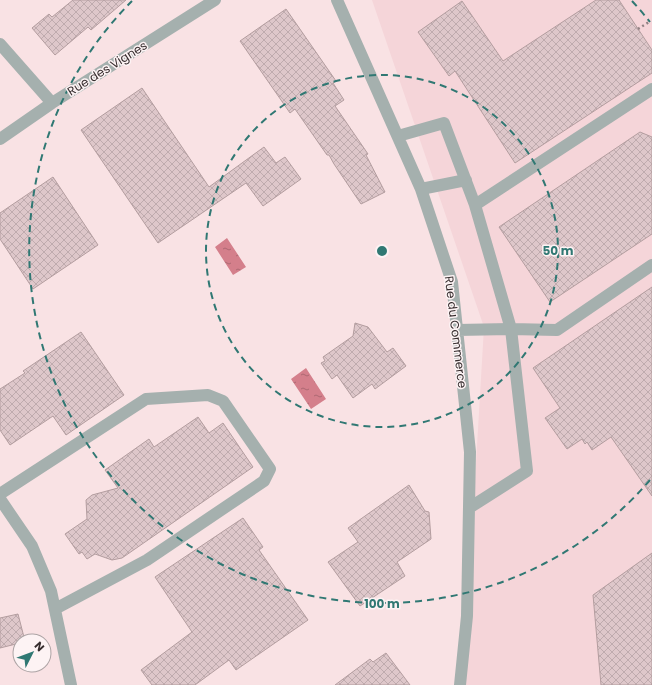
<svg xmlns="http://www.w3.org/2000/svg" width="652" height="685" font-family="Poppins,sans-serif">
<style>
.built{fill:#f5d5d9}
.water{fill:url(#water-ripples)}
.building{fill:url(#building-cross-hatch);stroke:#b39d9f}
.lines{fill:none;stroke-linecap:round;stroke-linejoin:round}
.path{stroke:#918183;stroke-width:2.5;stroke-dasharray:2 3;stroke-linecap:butt}
.minor{stroke:#a5b0ae;stroke-width:12}
.ring{fill:none;stroke:#307873;stroke-width:2;stroke-dasharray:7 5}
.labels{text-anchor:middle;dominant-baseline:central;stroke-width:3;stroke-linejoin:round;paint-order:stroke}
.street-label{font-size:12px;fill:#362d2e;stroke:#fdf3f4}
.centre{fill:#307873;stroke:#fdf3f4;stroke-width:2}
.ring-label{font-size:12px;text-anchor:middle;font-weight:bold;fill:#307873;stroke:#fdf3f4;stroke-width:3;stroke-linejoin:round;paint-order:stroke}
</style>
<defs>
<pattern id="water-ripples" width="26" height="14" patternUnits="userSpaceOnUse"><rect width="26" height="14" fill="#d47f8b"/><path d="M2 4q2-2 4 0t4 0M15 11q2-2 4 0t4 0" fill="none" stroke="#ad6872"/></pattern>
<pattern id="building-cross-hatch" width="8" height="8" patternUnits="userSpaceOnUse"><rect width="8" height="8" fill="#dec7ca"/><path d="M0 0l8 8M0 8l8-8" fill="none" stroke="#bfabae"/></pattern>
</defs>
<rect width="100%" height="100%" fill="#f9e2e4"/>
<!-- built -->
<path class="built" d="M372,0h280v685h-192l7,-69 17,-289z"/>
<!-- water -->
<path class="water" d="M227,238l19,29 -13,8 -18,-28z
M306,368l20,31 -15,10 -20,-30z"/>
<!-- building -->
<path class="building" d="M73,0h53l-35,30 -3,-3 -33,28 -23,-27 17,-14 3,3z
M596,0h23l33,50v23l-137,90 -60,-92 -6,5 -31,-44 44,-31 41,60z
M286,9l50,72 -3,2 11,17 -9,6 33,48 -2,1 19,37 -24,12 -27,-40 -5,-9h-2l-32,-46 -5,4 -50,-72z
M142,88l67,99 55,-40 12,16 9,-6 16,22 -38,27 -17,-23 -88,60 -77,-113z
M640,132l12,5v97l-102,68 -51,-75z
M53,177l45,68 -65,44 -33,-50v-26z
M652,287v209l-41,-59 -19,13 -5,-8 -2,2 -3,-5 -15,10 -22,-31 15,-10 -27,-40z
M355,323l13,4 19,25 6,-4 13,18 -31,23 -3,-5 -19,14 -16,-23 -5,4 -11,-16 4,-2 -2,-4 30,-21z
M81,332l43,63 -58,40 -13,-19 -43,29 -10,-15v-41l25,-16 -2,-2z
M198,417l11,16 14,-10 30,44 -131,91 -10,2 -17,-6 -8,5 -5,-7 -3,2 -14,-20 22,-15 -1,-19 6,-5 26,-7 -13,-18 44,-31 5,8z
M409,485l16,26 4,1 2,27 -34,23 8,14 -45,30 -32,-44 30,-20 -10,-14z
M243,518l20,29 -4,3 49,70 -72,50 -7,-10 -34,25h-43l-11,-15 51,-38 -37,-55z
M652,553v132h-51l-8,-90z
M18,614l7,27h-5v2l-20,5v-30z
M386,653l24,32h-75l35,-26 3,3z"/>
<g class="lines">
<!-- path -->
<path class="path" d="M638,29l11,-7"/>
<!-- minor -->
<path class="minor" d="M337,0l84,189 31,93 18,170 -3,164 -7,69
M0,44l52,59
M398,136l46,-13 31,82 36,124 16,142 -58,37
M0,139l52,-36 163,-103
M421,189l45,-9
M475,205l177,-116
M457,330l54,-1 46,1 95,-65
M0,494l146,-95 62,-4 15,6 47,68 -6,12 -117,79 -92,49
M0,499l32,47 19,45 20,94"/>
</g>
<!-- distance rings -->
<g class="ring">
<circle cx="382" cy="251" r="176"/>
<path d="M650 480A353 353 0 1 1 132 1M632 1A353 353 0 0 1 650 22"/>
</g>
<g class="labels">
<!-- street labels -->
<g class="street-label">
<text transform="translate(107 68) rotate(-32)">Rue des Vignes</text>
<text transform="translate(456 332) rotate(83)">Rue du Commerce</text>
</g>
</g>
<circle cx="382" cy="251" r="6" class="centre"/>
<g class="ring-label">
<text x="558" y="255">50 m</text>
<text x="382" y="608">100 m</text>
</g>
<!-- north arrow -->
<g transform="translate(32 653) rotate(48)"><circle r="19" fill="#fdf3f4" stroke="#ada4a5"/>
<path d="M0-3L7 15L0 10L-7 15Z" fill="#307873"/>
<text y="-6" font-size="11" font-weight="bold" text-anchor="middle" fill="#362d2e">N</text>
</g>
</svg>
